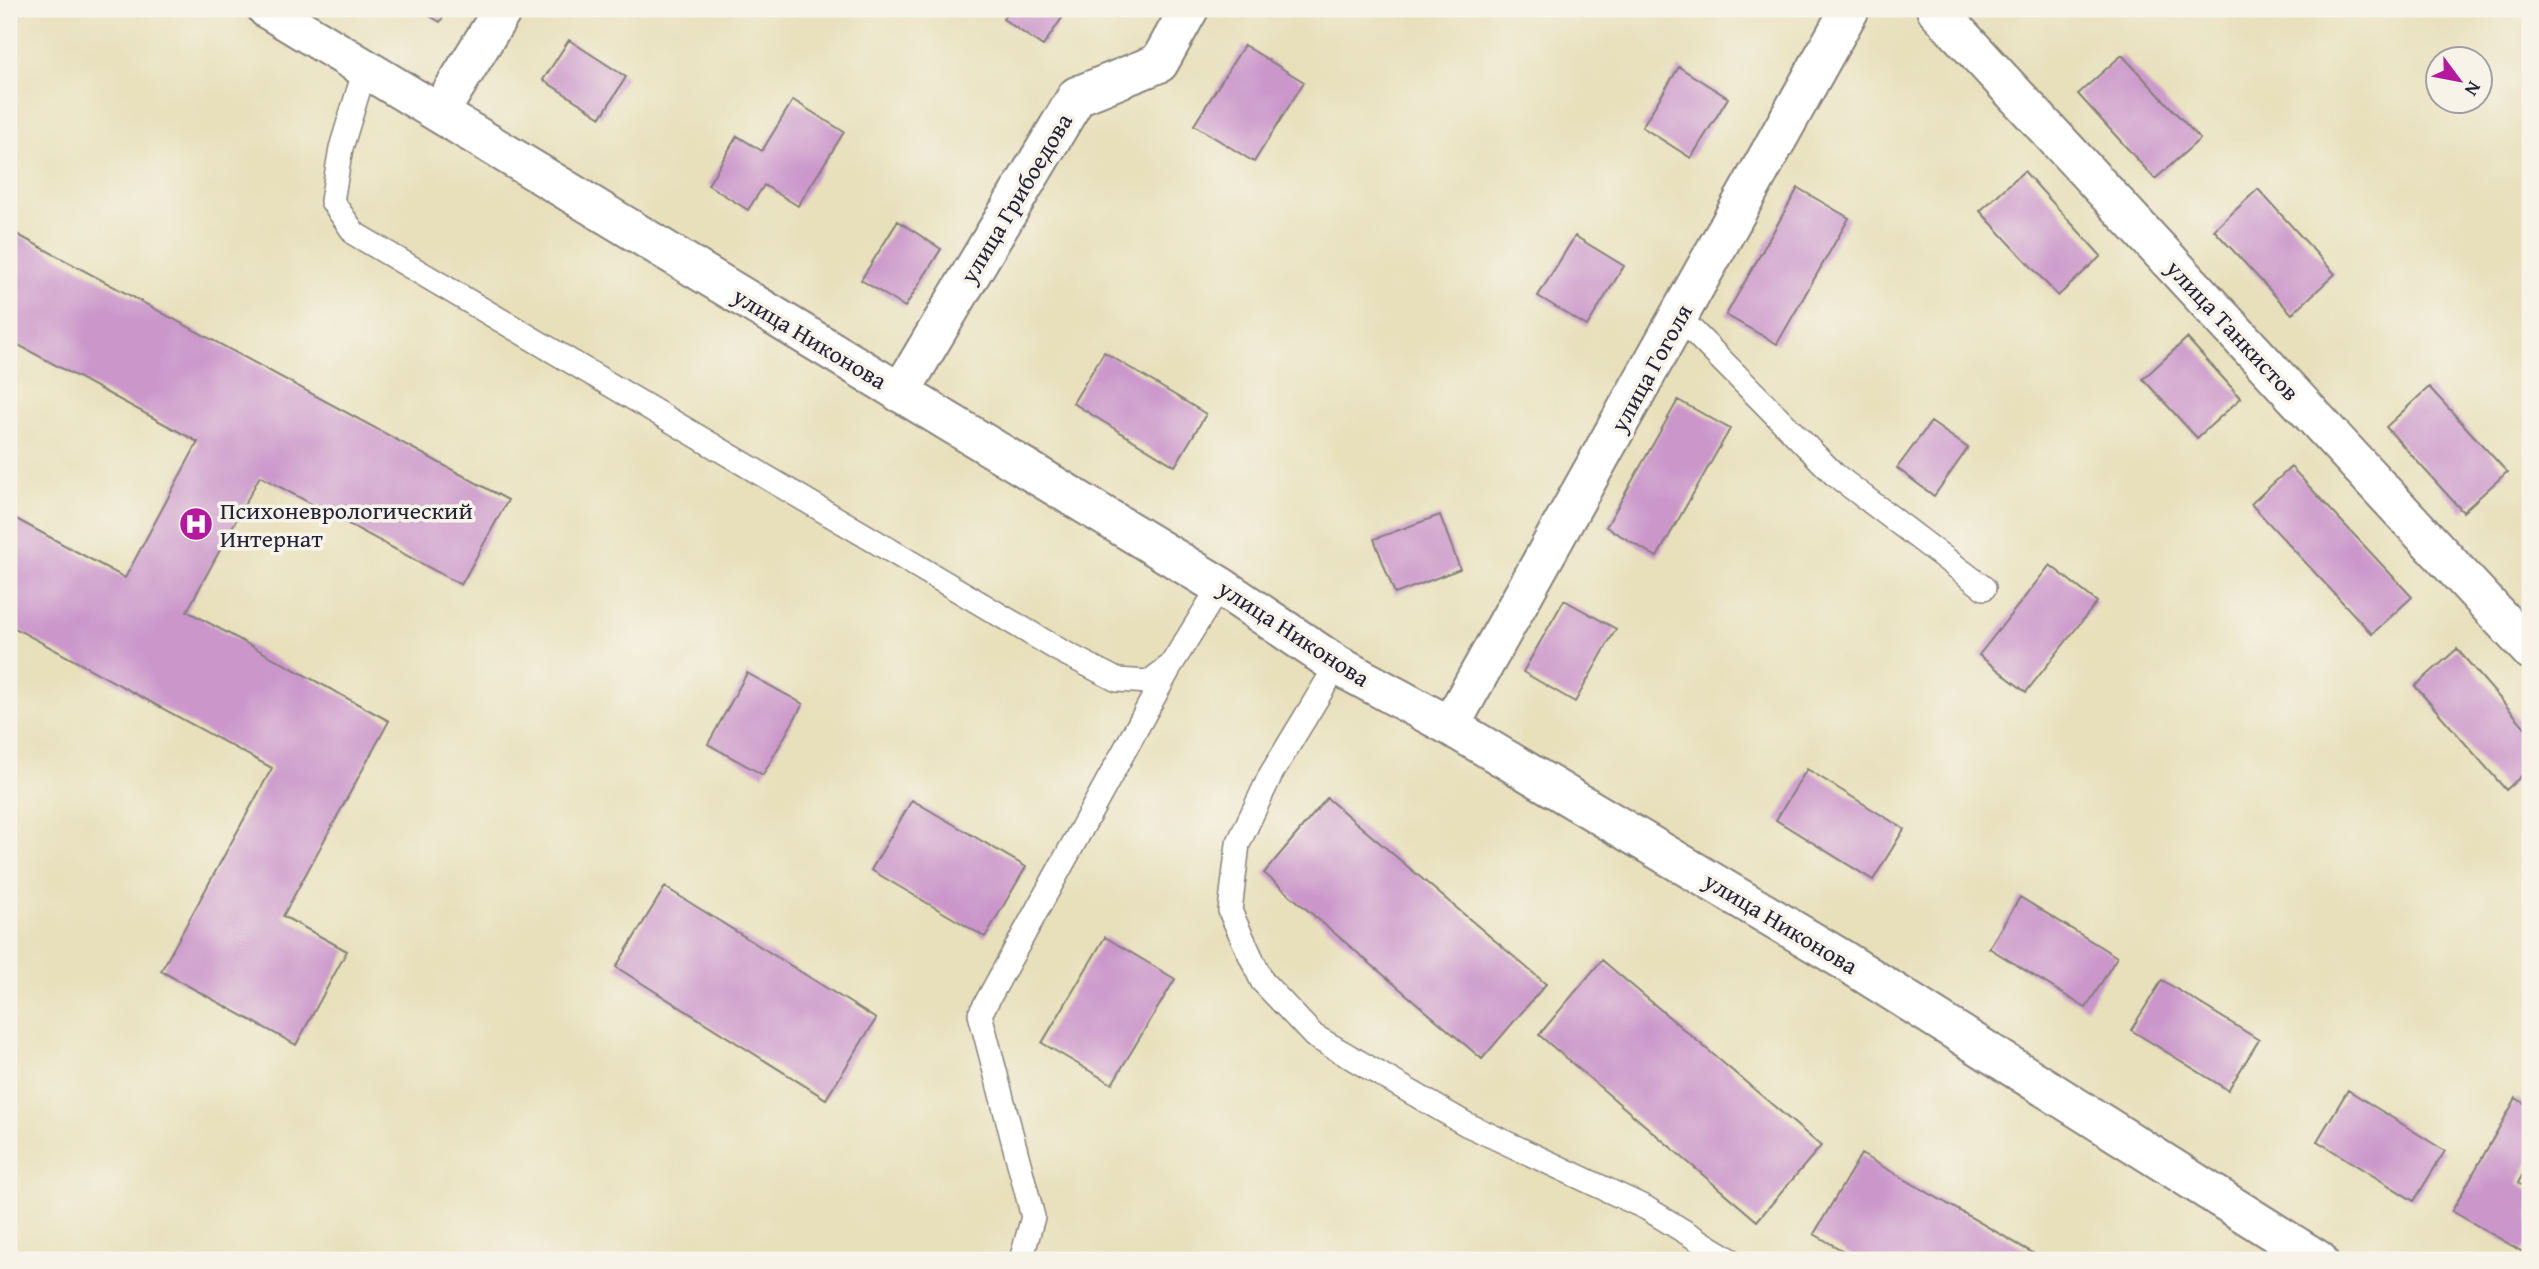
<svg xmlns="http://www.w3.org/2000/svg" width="2539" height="1269" font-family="'Gentium Book Plus',serif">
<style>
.building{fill:#cb97cb}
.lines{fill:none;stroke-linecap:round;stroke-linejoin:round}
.service-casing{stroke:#85817b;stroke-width:26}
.minor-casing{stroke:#85817b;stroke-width:42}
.service{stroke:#fff;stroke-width:23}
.minor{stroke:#fff;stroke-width:38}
.labels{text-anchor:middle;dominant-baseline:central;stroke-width:7;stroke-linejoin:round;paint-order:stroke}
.street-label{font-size:24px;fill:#22223b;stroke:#f7f3e8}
.poi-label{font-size:24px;fill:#22223b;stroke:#f7f3e8;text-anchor:start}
</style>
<rect width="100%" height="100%" fill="#f7f3e8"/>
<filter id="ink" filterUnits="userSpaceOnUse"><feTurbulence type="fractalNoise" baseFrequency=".0143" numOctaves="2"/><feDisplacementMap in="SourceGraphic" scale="14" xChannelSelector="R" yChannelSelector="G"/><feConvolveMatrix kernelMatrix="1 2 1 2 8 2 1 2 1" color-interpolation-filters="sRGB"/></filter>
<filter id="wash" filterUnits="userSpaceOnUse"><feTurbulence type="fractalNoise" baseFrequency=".00686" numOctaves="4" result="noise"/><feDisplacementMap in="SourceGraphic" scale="28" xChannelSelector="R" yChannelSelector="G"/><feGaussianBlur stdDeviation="1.57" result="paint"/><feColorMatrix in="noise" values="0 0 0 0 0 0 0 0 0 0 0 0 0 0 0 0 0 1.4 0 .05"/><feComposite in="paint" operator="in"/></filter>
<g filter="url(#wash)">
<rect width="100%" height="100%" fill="#e8e0bb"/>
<g id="blocks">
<!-- building -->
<path class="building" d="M418,9h30l-8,13z
M1010,9h58l-25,37 -40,-27z
M569,40l57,37 -25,40 -58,-37z
M1244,45l60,37 -50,80 -60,-37z
M2122,55l78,84 -45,40 -77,-85z
M1679,67l49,31 -37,60 -49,-31z
M793,100l51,32 -46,74 -34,-21 -16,25 -40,-25 29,-49 25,15z
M2024,171l77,85 -43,40 -78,-85z
M1798,188l51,30 -72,126 -51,-29z
M2258,189l77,85 -43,40 -78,-84z
M898,221l43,28 -36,58 -44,-27z
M9,230l499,270 -47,85 -201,-109 -73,135 202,110 -106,195 64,35 -51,94 -135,-74 111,-203 -263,-143v-110l116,63 73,-136 -189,-102z
M1575,236l49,30 -37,60 -49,-30z
M2187,338l54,60 -44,40 -54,-59z
M1104,352l102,62 -31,52 -102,-63z
M2429,387l78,85 -44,40 -77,-85z
M1678,400l52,29 -73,128 -51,-30z
M1931,422l37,26 -34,48 -37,-28z
M2291,467l121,130 -40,37 -121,-130z
M1440,515l20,54 -65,25 -21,-55z
M2050,565l47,37 -71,90 -47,-37z
M1564,600l52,29 -41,73 -52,-30z
M2457,649l73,84v35l-24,22 -91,-104z
M747,673l56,31 -40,71 -55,-31z
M1807,769l97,60 -31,51 -97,-60z
M1327,798l219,186 -64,75 -218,-186z
M912,800l114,67 -41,70 -114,-67z
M665,887l211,132 -50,80 -210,-132z
M2020,897l97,60 -31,51 -97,-60z
M1105,937l70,42 -63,105 -70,-41z
M1602,960l219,186 -64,75 -218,-186z
M2162,980l97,60 -31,50 -97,-60z
M2348,1090l97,61 -31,50 -97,-60z
M2516,1098l14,9v54l-12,22 12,7v49l-7,13 -71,-41z
M1861,1154l184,106h-186l-45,-26z"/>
</g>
</g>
<g filter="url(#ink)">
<use href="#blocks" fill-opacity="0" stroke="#85817b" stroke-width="2"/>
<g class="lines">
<!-- service casing -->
<g class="service-casing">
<path id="service" d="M365,69l-24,79 -9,53 23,33 704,416 58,30 32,2 22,-17 49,-79
M1679,317l155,157 150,114
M1337,665l-66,109 -33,70 -8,67 32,70 52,55 152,88 180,84 85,52
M1021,1260l12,-43 -53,-203 188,-343"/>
</g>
<!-- minor casing -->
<g class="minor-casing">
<path id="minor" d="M267,9l953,577 117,79 113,61 390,232 478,302
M1936,9l594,641
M439,113l64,-104
M900,393l177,-297 82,-33 30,-54
M1450,726l400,-717"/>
</g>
<!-- service -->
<use href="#service" class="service"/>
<!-- minor -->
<use href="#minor" class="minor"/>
</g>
</g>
<!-- icons -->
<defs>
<g id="hospital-disc" transform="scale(1.75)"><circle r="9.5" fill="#b5179e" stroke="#f7f3e8"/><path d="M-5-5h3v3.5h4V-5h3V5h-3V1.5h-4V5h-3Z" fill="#fff"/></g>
</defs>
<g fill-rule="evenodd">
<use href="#hospital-disc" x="196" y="524"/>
</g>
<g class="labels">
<!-- street labels -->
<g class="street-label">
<text transform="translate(1016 198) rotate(-59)">улица Грибоедова</text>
<text transform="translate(2233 330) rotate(47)">улица Танкистов</text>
<text transform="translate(810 338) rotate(31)">улица Никонова</text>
<text transform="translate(1651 368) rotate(-61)">улица Гоголя</text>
<text transform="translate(1294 633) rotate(33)">улица Никонова</text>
<text transform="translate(1781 923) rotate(31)">улица Никонова</text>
</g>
<!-- poi labels -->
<g class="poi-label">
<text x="220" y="510">Психоневрологический<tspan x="220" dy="28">Интернат</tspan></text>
</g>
</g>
<!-- margin -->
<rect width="2539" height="1269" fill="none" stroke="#f7f3e8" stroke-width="35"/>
<!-- north arrow -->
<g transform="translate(2459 80) rotate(122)"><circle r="33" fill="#f7f3e8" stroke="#a29fa3" stroke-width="2"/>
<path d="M0-5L12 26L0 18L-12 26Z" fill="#b5179e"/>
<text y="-10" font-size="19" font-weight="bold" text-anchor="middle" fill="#22223b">N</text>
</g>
</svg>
